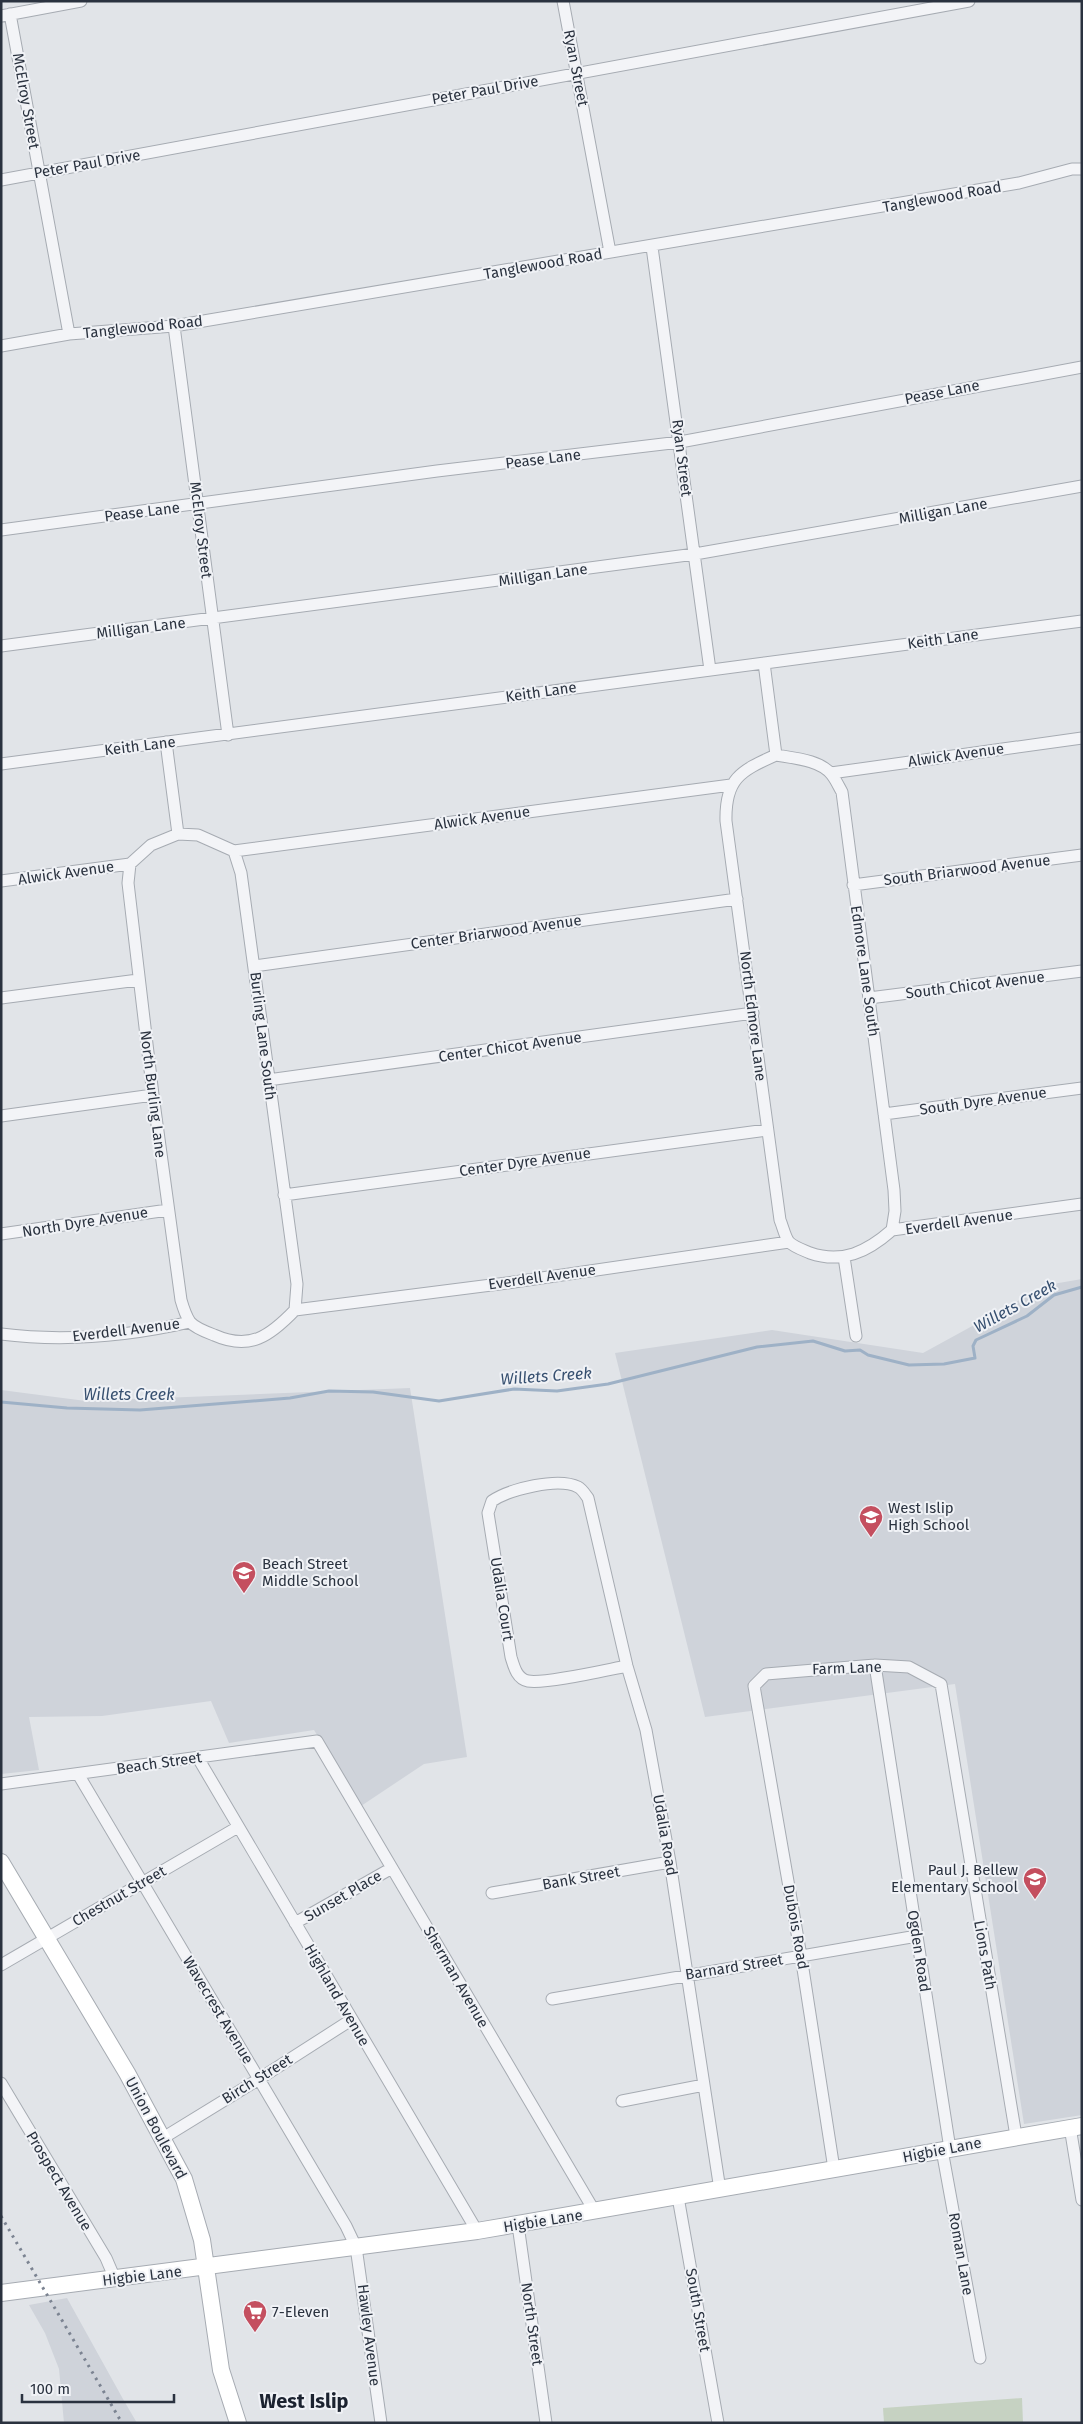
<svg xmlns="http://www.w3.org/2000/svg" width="1083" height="2424" font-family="'Fira Sans',sans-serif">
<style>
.built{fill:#cfd3da}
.green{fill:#c6d2c2}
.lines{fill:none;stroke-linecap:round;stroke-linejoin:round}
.stream{stroke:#9eb1c6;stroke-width:3}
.street-casing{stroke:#a6abb2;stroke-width:13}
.secondary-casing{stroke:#a6abb2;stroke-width:18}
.street{stroke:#f3f4f7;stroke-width:11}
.secondary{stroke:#fff;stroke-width:16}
.rail{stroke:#7b8391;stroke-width:3;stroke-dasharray:2.5 5;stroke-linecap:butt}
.labels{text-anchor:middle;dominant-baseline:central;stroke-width:4;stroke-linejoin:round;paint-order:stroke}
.street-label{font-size:15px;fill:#2a323f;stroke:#f0f2f6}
.poi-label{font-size:15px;fill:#2a323f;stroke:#f0f2f6;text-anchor:start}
.water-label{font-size:16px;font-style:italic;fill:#375070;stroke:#f0f2f6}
.district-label{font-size:20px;font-weight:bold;fill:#1c2330;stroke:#f0f2f6}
</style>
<rect width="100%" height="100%" fill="#e1e4e8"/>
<!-- built -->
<path class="built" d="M1082,1279v836l-58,9 -69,-440 -250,33 -90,-364 157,-23 151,23 124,-68z
M410,1388l57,369 -43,7 -63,42 -47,-76 -85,13 -18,-42 -109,15 -73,1 10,53 -38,4v-384l85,11z
M67,2298l56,101 14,24h-73l-5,-54 -14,-36 -16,-28z"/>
<!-- green -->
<path class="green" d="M1022,2398l1,25h-139l-1,-15z"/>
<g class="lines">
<!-- stream -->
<path class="stream" d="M1,1402l66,6 73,2 150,-12 39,-7 44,1 66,9 75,-12 43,2 51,-7 149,-37 56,-6 32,10 15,-1 8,5 41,10 35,-1 31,-6 -2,-12 3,-6 51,-24 27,-21 28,-8"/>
<!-- street casing -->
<g class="street-casing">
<path id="street" d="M563,1l47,251
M10,14l59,320
M1,16l80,-15
M1,180l968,-179
M652,247l58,423
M174,326l54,409
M1,346l68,-12 105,-8 845,-143 53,-14h10
M1,530l436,-59 243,-29 402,-75
M1,646l694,-92 387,-68
M764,663l12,92
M166,742l12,92
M776,755c-36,16 -51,24 -50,66l54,399c3,7 5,17 9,22 5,5 14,8 21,11 32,11 57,-1 82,-23l190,-26
M776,755c17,3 45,5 56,20 4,5 7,12 10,17l52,398 1,21 -3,19
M1,764l1081,-143
M831,773l251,-35
M178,834l20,1 36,16 7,22 56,411 -2,26c-25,26 -45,41 -81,25 -8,-3 -19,-7 -24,-13 -4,-6 -7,-15 -9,-22l-28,-205 -25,-212 2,-19 21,-19z
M234,851l497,-66
M1,881l129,-17
M853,885l229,-30
M254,966l483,-67
M1,998l137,-18
M869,998l213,-27
M268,1080l485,-67
M884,1114l198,-26
M1,1116l152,-21
M284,1195l483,-65
M1,1234l167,-24
M844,1257l12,79
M295,1310l212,-27 282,-41
M1,1334c63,8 128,2 189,-12
M875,1665l75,484
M627,1666c-21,4 -81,18 -99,15 -11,-2 -14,-14 -17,-24l-23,-144 4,-12c18,-12 66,-24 86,-14 4,2 7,7 10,11l39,168 19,64 24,132 50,328
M198,1758l279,473
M78,1774l268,452 10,21 25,176
M1,1784l316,-43 278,471
M492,1893l178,-31
M295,1923l97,-55
M1,1965l237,-138
M552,1999l365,-63
M1,2083l105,175 9,21
M622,2101l82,-16
M1070,2127l12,73
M163,2138l96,-59 92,-59
M942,2150l38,208
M834,2169l-33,-213 -47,-270 12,-12 109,-9 34,2 32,17 75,452
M678,2197l40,226
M518,2225l28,198"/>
</g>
<!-- secondary casing -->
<g class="secondary-casing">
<path id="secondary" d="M1,1862l126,211 57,106 18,61 19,130 17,53
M1,2293l476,-62 605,-105"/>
</g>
<!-- street -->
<use href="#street" class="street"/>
<!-- secondary -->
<use href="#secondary" class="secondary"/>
<!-- rail -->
<path class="rail" d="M1,2216l121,207"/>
</g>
<!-- icons -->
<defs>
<g id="school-pin" transform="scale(1.25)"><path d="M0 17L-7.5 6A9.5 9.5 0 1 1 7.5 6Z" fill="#c44f5f" stroke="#f0f2f6"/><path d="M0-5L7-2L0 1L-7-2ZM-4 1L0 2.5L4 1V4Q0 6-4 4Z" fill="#fff"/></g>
<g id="supermarket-pin" transform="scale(1.25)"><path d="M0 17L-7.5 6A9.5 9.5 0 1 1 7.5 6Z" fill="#c44f5f" stroke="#f0f2f6"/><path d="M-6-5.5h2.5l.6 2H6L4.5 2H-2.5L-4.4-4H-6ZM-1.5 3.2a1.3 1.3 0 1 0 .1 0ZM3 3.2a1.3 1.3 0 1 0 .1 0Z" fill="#fff"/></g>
</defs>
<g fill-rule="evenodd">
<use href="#school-pin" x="871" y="1517"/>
<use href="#school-pin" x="244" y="1573"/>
<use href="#school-pin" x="1035" y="1879"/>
<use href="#supermarket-pin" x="255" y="2312"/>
</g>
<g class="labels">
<!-- street labels -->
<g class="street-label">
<text transform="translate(576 68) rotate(79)">Ryan Street</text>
<text transform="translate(485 90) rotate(-10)">Peter Paul Drive</text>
<text transform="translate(26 101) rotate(80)">McElroy Street</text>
<text transform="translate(87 164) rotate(-10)">Peter Paul Drive</text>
<text transform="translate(942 197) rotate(-10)">Tanglewood Road</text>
<text transform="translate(543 264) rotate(-10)">Tanglewood Road</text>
<text transform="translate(143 327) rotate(-6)">Tanglewood Road</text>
<text transform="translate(942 392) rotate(-11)">Pease Lane</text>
<text transform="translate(682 458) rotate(83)">Ryan Street</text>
<text transform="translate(543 459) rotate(-7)">Pease Lane</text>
<text transform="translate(943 511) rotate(-10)">Milligan Lane</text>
<text transform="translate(142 512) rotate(-7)">Pease Lane</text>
<text transform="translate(201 530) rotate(83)">McElroy Street</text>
<text transform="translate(543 575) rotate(-8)">Milligan Lane</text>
<text transform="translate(141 628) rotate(-7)">Milligan Lane</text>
<text transform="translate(943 639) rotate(-8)">Keith Lane</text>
<text transform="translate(541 692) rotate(-8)">Keith Lane</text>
<text transform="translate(140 746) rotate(-7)">Keith Lane</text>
<text transform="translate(956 755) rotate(-8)">Alwick Avenue</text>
<text transform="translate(482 818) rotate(-8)">Alwick Avenue</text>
<text transform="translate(967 870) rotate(-7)">South Briarwood Avenue</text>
<text transform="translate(66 873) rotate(-8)">Alwick Avenue</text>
<text transform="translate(496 932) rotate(-8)">Center Briarwood Avenue</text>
<text transform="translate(865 971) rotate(82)">Edmore Lane South</text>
<text transform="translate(975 985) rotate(-7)">South Chicot Avenue</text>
<text transform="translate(753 1016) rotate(83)">North Edmore Lane</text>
<text transform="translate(263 1036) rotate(83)">Burling Lane South</text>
<text transform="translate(510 1047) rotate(-8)">Center Chicot Avenue</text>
<text transform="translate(153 1094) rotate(83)">North Burling Lane</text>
<text transform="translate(983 1101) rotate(-8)">South Dyre Avenue</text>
<text transform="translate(525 1162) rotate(-8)">Center Dyre Avenue</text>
<text transform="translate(85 1222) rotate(-9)">North Dyre Avenue</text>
<text transform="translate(959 1222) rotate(-8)">Everdell Avenue</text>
<text transform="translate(542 1277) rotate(-8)">Everdell Avenue</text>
<text transform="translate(126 1330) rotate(-7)">Everdell Avenue</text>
<text transform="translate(502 1599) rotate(81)">Udalia Court</text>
<text transform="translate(847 1668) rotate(-2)">Farm Lane</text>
<text transform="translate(159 1763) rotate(-8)">Beach Street</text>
<text transform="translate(665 1835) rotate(80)">Udalia Road</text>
<text transform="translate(581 1878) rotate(-10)">Bank Street</text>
<text transform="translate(119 1896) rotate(-30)">Chestnut Street</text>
<text transform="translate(343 1896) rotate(-30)">Sunset Place</text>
<text transform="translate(796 1927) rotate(80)">Dubois Road</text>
<text transform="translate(919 1951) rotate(81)">Ogden Road</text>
<text transform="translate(985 1955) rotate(80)">Lions Path</text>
<text transform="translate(734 1967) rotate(-9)">Barnard Street</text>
<text transform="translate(456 1977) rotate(60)">Sherman Avenue</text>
<text transform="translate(337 1995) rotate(60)">Highland Avenue</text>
<text transform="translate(218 2010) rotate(59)">Wavecrest Avenue</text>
<text transform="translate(257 2079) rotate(-32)">Birch Street</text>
<text transform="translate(156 2128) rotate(62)">Union Boulevard</text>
<text transform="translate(942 2150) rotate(-11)">Higbie Lane</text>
<text transform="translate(59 2181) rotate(59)">Prospect Avenue</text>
<text transform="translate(543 2221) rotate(-9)">Higbie Lane</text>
<text transform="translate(961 2254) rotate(80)">Roman Lane</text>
<text transform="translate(142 2276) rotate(-7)">Higbie Lane</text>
<text transform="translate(698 2310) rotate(80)">South Street</text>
<text transform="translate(532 2324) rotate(82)">North Street</text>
<text transform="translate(369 2335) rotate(83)">Hawley Avenue</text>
</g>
<!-- poi labels -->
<g class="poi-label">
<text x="888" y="1508">West Islip<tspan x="888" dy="17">High School</tspan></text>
<text x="262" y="1564">Beach Street<tspan x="262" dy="17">Middle School</tspan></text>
<text x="1018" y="1870" text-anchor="end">Paul J. Bellew<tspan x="1018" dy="17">Elementary School</tspan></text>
<text x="272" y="2312">7-Eleven</text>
</g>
<!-- water labels -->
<g class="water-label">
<text transform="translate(1015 1306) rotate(-29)">Willets Creek</text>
<text transform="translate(546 1376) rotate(-4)">Willets Creek</text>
<text x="129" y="1394">Willets Creek</text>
</g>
<!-- district labels -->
<g class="district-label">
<text x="304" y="2401">West Islip</text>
</g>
</g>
<!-- border -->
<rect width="1083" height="2424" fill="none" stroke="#2a323f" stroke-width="5"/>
<!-- scale -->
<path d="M22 2394v8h152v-8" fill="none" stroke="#2a323f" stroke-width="2.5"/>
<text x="30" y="2394" font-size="15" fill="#2a323f" stroke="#f0f2f6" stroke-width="4" paint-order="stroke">100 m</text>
</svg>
